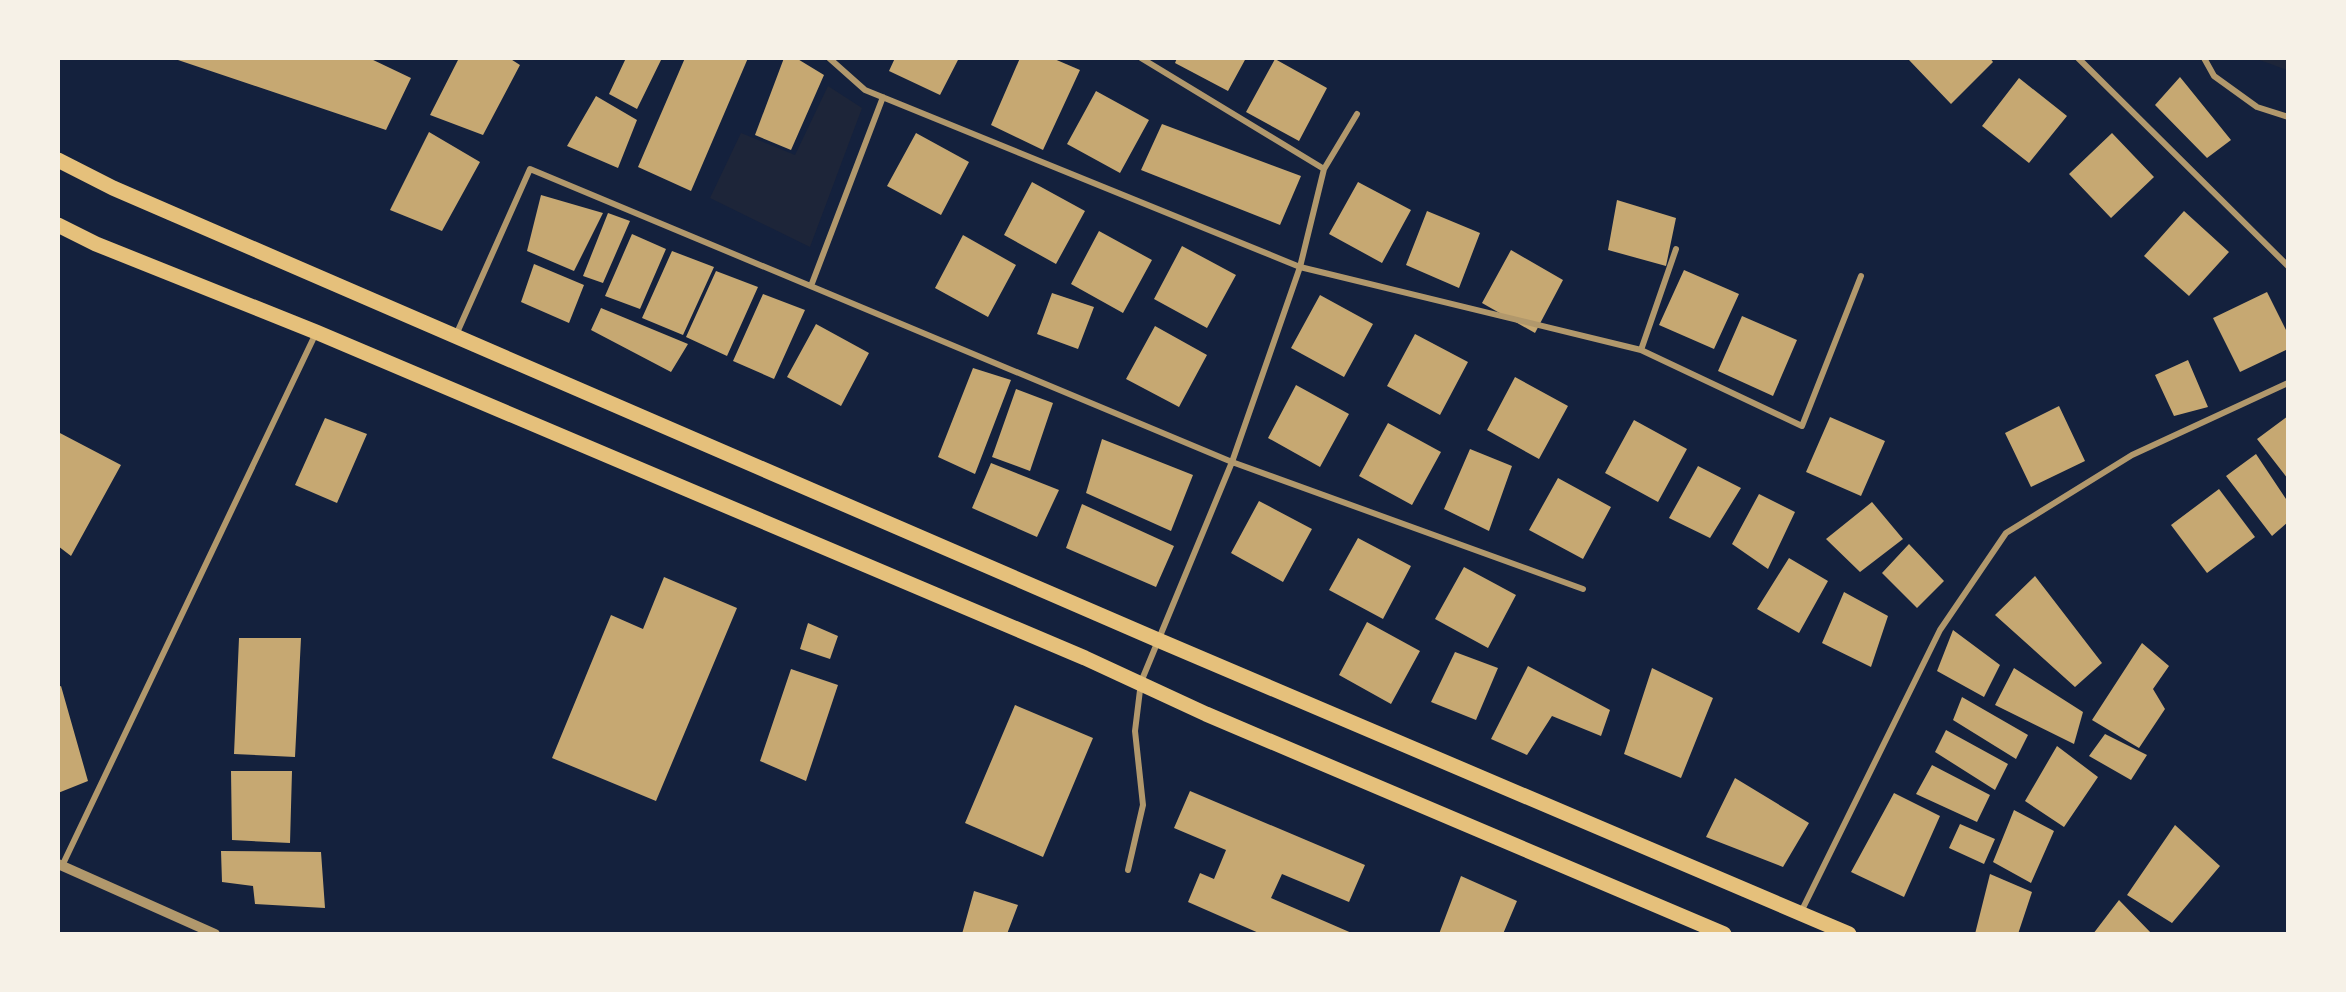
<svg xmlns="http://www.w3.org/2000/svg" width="2346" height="992" font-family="'Source Serif 4',serif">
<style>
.green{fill:#1d2539}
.building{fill:#c6a872}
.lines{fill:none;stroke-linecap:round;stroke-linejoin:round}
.minor{stroke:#b1986c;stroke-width:6}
.tertiary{stroke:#b1986c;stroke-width:10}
.primary{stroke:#e5c07b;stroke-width:15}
</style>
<rect width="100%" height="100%" fill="#14213d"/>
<!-- green -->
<path class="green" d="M2257,59h30v11z
M828,86l34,22 -52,139 -100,-49 31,-65 54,22z"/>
<!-- building -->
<path class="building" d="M369,58l42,20 -25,52 -211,-71z
M459,58h50l11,7 -37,70 -53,-20z
M626,58h36l-25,51 -28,-15z
M685,58h63l-57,133 -53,-24z
M784,58h12l28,17 -33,75 -36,-15z
M895,58h64l-19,37 -51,-24z
M1020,58h32l28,12 -37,80 -52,-25z
M1177,58h69l-18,33 -53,-28z
M1910,58h80l3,4 -42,42 -42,-44z
M1275,59l52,29 -28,53 -53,-29z
M2180,77l51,63 -24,18 -52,-53z
M2019,78l48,38 -38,47 -47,-37z
M1096,91l53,29 -29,53 -53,-29z
M596,96l41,24 -19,48 -51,-22z
M1162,124l139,52 -21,49 -139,-55z
M429,132l51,30 -38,69 -52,-21z
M916,133l53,29 -28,53 -54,-29z
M2112,133l42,44 -43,41 -42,-44z
M1032,182l53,29 -29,53 -52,-29z
M1358,182l53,28 -29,53 -53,-29z
M541,195l62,18 -29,58 -47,-20z
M1617,200l59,18 -10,48 -58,-16z
M1427,211l53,22 -21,55 -53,-23z
M2184,211l45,41 -40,44 -45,-40z
M608,213l22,8 -27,62 -20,-7z
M1099,231l53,29 -29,53 -52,-29z
M632,234l34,15 -26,60 -35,-13z
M963,235l53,30 -28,52 -53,-29z
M1182,246l54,29 -29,53 -53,-29z
M1511,250l52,30 -28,53 -53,-30z
M672,251l42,16 -31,68 -41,-17z
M534,264l50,21 -15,38 -48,-21z
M1684,270l55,24 -25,55 -55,-24z
M716,271l42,16 -31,69 -41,-19z
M2267,292l21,42v15l-48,23 -27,-54z
M1052,293l42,14 -16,42 -41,-15z
M763,294l42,16 -31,69 -41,-18z
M1320,295l53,29 -29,53 -53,-29z
M601,308l87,36 -17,28 -80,-42z
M1742,316l55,24 -24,56 -55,-25z
M816,324l53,29 -28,53 -54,-29z
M1155,326l52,29 -28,52 -53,-28z
M1415,334l53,28 -28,53 -53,-29z
M2188,360l20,47 -34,9 -19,-41z
M973,368l38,12 -36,94 -37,-17z
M1515,377l53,29 -29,53 -52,-29z
M1296,385l53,29 -29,53 -52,-29z
M1016,389l37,14 -23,68 -38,-14z
M2059,406l26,55 -54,26 -26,-54z
M2288,416v63l-31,-40z
M1830,417l55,24 -24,55 -55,-24z
M325,418l42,16 -30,69 -42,-18z
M1634,420l53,29 -29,53 -53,-29z
M1388,423l53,29 -29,53 -53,-29z
M58,432l63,33 -50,91 -13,-10z
M1102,439l91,36 -22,56 -85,-38z
M1470,449l42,17 -23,65 -45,-22z
M2256,454l32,48v20l-16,14 -46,-60z
M991,463l68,27 -22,47 -65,-29z
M1698,466l43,22 -31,50 -41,-20z
M1558,478l53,29 -28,52 -54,-29z
M2219,489l36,48 -48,36 -36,-48z
M1759,494l36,18 -27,57 -36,-25z
M1259,501l53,28 -29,53 -52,-29z
M1872,502l31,37 -43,33 -34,-33z
M1082,504l92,42 -18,41 -90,-39z
M1358,538l53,28 -28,53 -54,-29z
M1909,544l35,37 -27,27 -35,-35z
M1789,558l39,23 -29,52 -42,-24z
M1464,567l52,28 -28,53 -53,-29z
M2035,576l67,87 -27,24 -80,-72z
M664,577l73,31 -81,193 -104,-43 59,-143 32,14z
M1844,592l44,24 -17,51 -49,-24z
M1367,622l53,29 -29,53 -52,-29z
M808,623l30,13 -8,23 -30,-10z
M1953,630l47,35 -16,32 -47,-26z
M239,638h62l-6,119 -61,-3z
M2142,643l27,23 -16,23 12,20 -26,39 -47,-28z
M1455,652l43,16 -22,52 -45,-18z
M1528,666l82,44 -9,26 -49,-20 -25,39 -36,-16z
M1652,668l61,30 -32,80 -57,-24z
M2014,668l69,44 -9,32 -79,-39z
M791,669l47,16 -32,96 -46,-20z
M61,686l27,95 -30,12v-106z
M1962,697l66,38 -12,24 -63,-39z
M1015,705l78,33 -50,119 -78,-34z
M1946,730l62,34 -13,26 -60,-38z
M2105,734l42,21 -16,25 -42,-24z
M2057,746l41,31 -34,50 -39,-26z
M1932,765l58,30 -13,27 -61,-28z
M231,771h61l-2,72 -58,-3z
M1735,778l74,45 -26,44 -77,-30z
M1190,791l175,74 -16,37 -67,-28 -11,24 83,36h-93l-73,-32 12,-29 14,6 12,-29 -52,-22z
M1894,793l46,23 -36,81 -53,-25z
M2014,810l40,21 -23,52 -38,-21z
M1960,824l35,15 -11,25 -35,-16z
M2175,825l45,41 -48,57 -45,-28z
M221,851l100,1 4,56 -70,-4 -2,-18 -31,-4z
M1990,874l42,18 -14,42h-43z
M1461,876l56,25 -14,33h-64z
M974,891l44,14 -11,29h-45z
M2119,900l33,34h-59z"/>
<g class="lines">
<!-- minor -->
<path class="minor" d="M829,58l36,32 435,177 341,83 161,76 59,-150
M1141,58l183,111
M2078,58l210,208
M2204,58l10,18 43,31 31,10
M811,286l72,-189
M456,335l74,-166 702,293 351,127
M1641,350l35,-101
M62,866l254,-533
M1128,870l15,-65 -8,-74 6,-49 91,-220 68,-195 24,-98 33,-55
M1801,912l139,-282 66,-97 126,-78 156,-72"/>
<!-- tertiary -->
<path class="tertiary" d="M58,864l157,70"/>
<!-- primary -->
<path class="primary" d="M58,160l55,28 1045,452 691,294
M58,225l38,19 220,88 769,326 121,56 518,220"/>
</g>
<!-- border -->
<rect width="2346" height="992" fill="none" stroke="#f6f1e7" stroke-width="120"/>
</svg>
